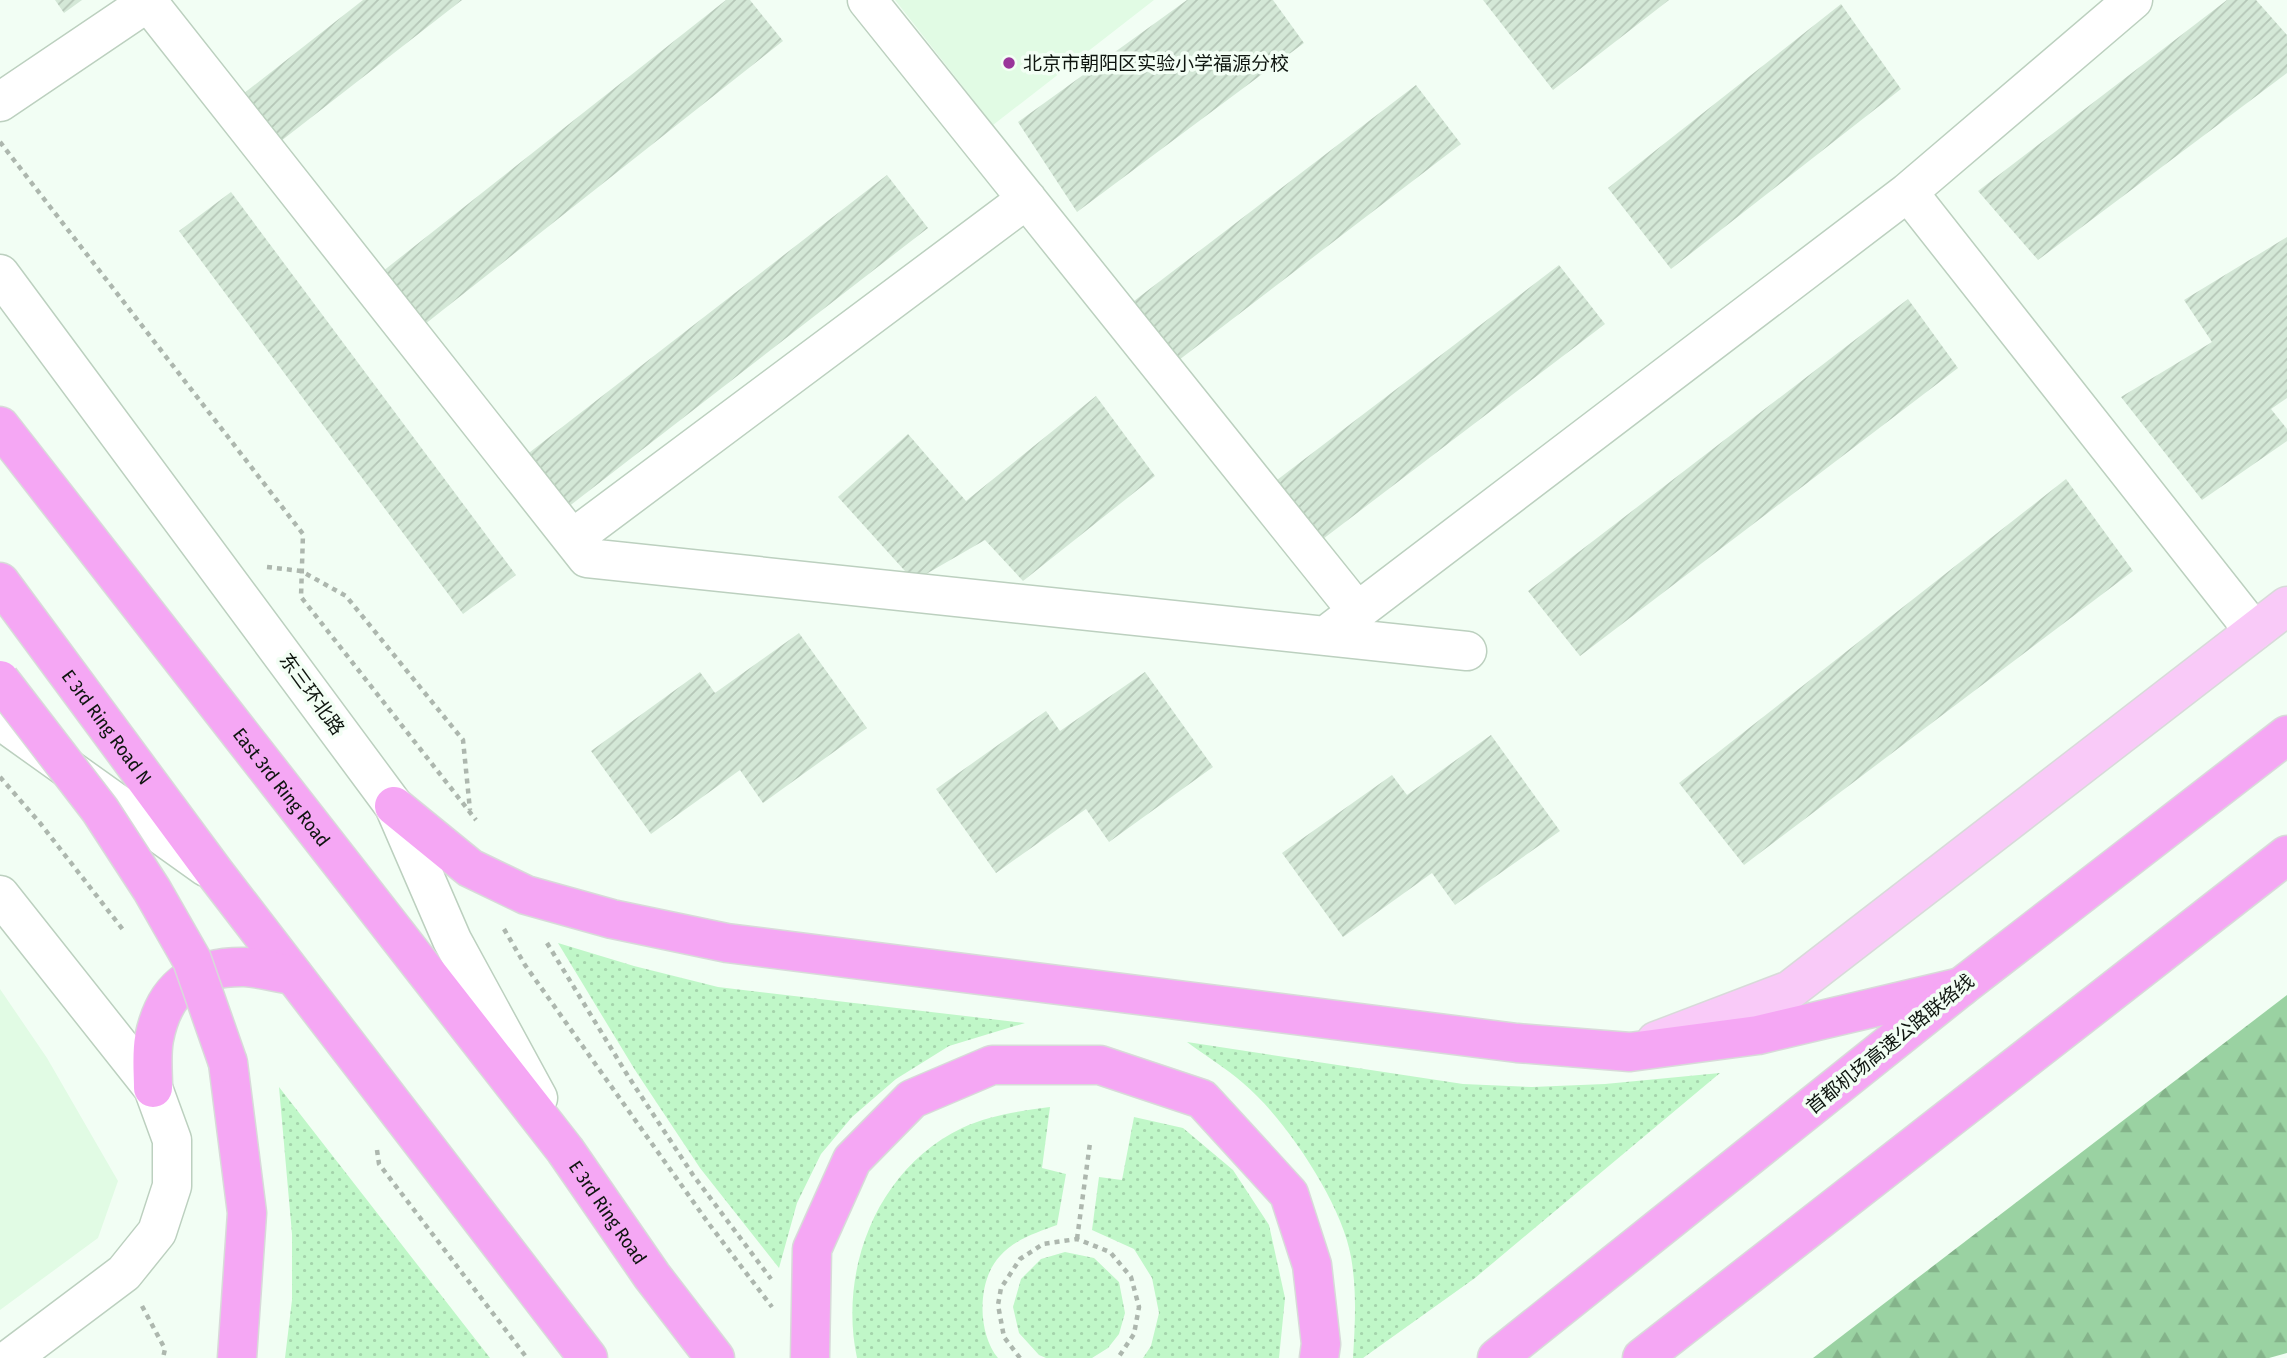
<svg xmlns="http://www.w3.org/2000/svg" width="2287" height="1358" font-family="'Fira Sans Condensed','Noto Sans SC',sans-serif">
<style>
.built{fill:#e1fbe4}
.grass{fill:url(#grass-dots)}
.forest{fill:url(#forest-firs)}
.building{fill:url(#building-hatch)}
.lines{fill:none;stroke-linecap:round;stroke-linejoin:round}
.minor-casing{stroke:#bcd0bf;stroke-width:41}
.major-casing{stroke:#d8dad9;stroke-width:41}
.highway-casing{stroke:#d8dad9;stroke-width:41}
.path{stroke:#adb7ae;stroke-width:4.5;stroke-dasharray:5 5;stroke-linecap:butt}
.minor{stroke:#fff;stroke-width:38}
.major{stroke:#f9caf8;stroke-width:38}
.highway{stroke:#f5a7f4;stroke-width:38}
.highway-bridge-casing{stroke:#d8dad9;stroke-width:41;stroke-linecap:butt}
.highway-bridge{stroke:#f5a7f4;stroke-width:38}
.poi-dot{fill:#99359a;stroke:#f2fef4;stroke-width:2.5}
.labels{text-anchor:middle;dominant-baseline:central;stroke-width:7;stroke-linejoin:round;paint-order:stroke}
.poi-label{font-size:19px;fill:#0e150f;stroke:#f2fef4;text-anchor:start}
.street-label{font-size:19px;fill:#0e150f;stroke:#f2fef4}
</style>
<defs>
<pattern id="grass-dots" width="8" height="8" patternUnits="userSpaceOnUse" patternTransform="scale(1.75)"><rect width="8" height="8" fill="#c0f7c8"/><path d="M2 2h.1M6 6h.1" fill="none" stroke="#a4d3ab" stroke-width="1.8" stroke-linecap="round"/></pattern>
<pattern id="forest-firs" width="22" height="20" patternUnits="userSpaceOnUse" patternTransform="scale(1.75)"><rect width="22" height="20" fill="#9ad2a2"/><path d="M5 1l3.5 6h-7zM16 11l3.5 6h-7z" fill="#84b38a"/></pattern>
<pattern id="building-hatch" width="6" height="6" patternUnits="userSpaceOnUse" patternTransform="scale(1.75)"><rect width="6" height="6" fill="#d4e8d7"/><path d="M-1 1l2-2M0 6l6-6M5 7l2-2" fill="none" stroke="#b5c6b7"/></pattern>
</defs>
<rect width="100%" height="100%" fill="#f2fef4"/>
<!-- built -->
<path class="built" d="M895,0h259l-161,125z
M0,989l47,69 71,123 -20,57 -98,72z"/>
<!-- grass -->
<path class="grass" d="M558,943l76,23 84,21 307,36 -76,23 -53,33 -44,38 -31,37 -24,49 -18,65 -79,-100 -65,-98z
M1187,1042l276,42 69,3 73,-3 115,-11 -245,205 -112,80h-10c2,-34 4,-67 -2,-101 -9,-54 -66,-139 -108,-174 -17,-15 -37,-27 -56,-41z
M279,1087l211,271h-205l7,-58v-66z
M1050,1107l-8,61 24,6 -9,51c-19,7 -42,14 -57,31 -23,24 -23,77 -2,102h-141c-19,-89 21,-190 105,-230 28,-13 58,-17 88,-21z
M1134,1117l49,11 50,42 36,55 16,73 -6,60h-136l8,-12 8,-33 -7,-35 -18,-29 -42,-19 7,-53 23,3z
M1065,1252l29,6 25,24 6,31 -6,21 -11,14 -16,10h-46l-7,-3 -20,-22 -6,-26 8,-28 20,-20z"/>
<!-- forest -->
<path class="forest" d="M2287,995v358l-18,5h-456z"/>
<!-- building -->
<path class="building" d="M55,0h27l-18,13z
M363,0h99l-181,141 -38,-47z
M726,0h24l33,41 -368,291 -42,-53z
M1187,0h86l31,43 -227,169 -59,-90z
M1483,0h186l-116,90z
M2227,0h29l31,35v38l-249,187 -60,-69z
M1841,4l60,85 -230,180 -63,-81z
M1416,85l45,59 -282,216 -45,-59z
M887,175l41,53 -365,283 -42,-52z
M231,192l285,383 -53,39 -284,-383z
M2287,237v161l-16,11 16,20v12l-85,59 -81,-103 91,-55 -28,-42z
M1559,265l46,59 -282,215 -46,-59z
M1908,299l50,69 -378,288 -52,-65z
M1096,396l59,80 -132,105 -38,-41 -71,41 -76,-84 70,-63 58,67z
M2066,479l67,92 -389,294 -65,-82z
M799,633l68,95 -104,75 -23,-33 -89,64 -60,-83 109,-79 15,21z
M1145,672l68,95 -104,75 -23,-33 -90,64 -60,-84 110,-78 14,20z
M1491,735l69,96 -105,74 -23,-32 -89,64 -61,-84 110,-78 15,20z"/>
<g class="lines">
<!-- minor casing -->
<g class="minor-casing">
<path id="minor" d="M867,0l490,611
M0,102l148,-100 439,556 880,93
M1908,192l225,-192
M0,274l394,532 58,134 86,158
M572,539l455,-340
M1325,636l583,-444 346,439
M0,720l206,147
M0,895l153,193 19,52v46l-15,46 -33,41 -113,85"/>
</g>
<!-- major casing -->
<g class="major-casing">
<path id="major" d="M1656,1041l134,-51 497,-384"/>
</g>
<!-- highway casing -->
<g class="highway-casing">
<g id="highway">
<path id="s1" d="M0,426l565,724 87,126 63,82"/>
<path id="s2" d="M0,582l215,291 373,485"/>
<path d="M394,806l76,62 56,27 86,24 115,24 790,100 113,9 128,-17 203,-48"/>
<path d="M228,1063l19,150 -10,145"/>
<path d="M153,1088c0,-16 -2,-33 1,-49 10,-51 38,-73 91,-72 16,1 33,6 48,8"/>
<path d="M810,1358l2,-109 40,-89 60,-61 80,-34h108l102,34 87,95 23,71 9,79 -2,14"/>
<path d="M1497,1358l464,-371 326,-252"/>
<path d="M1642,1358l645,-503"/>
</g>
</g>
<!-- path -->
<path class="path" d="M0,142l303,392 -2,63 175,223
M267,567l34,4 45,25 117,144 7,70
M0,777l40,46 84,108
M504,929l21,36 184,259 63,83
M547,943l81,133 65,99 78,104
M377,1150l2,14 148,194
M1077,1239l13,-96
M142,1306l23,43 -2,9
M1020,1358l-16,-21 -6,-32 3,-17 19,-29 23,-15 34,-5 33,13 21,25 8,30 -5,27 -16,24"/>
<!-- minor -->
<use href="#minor" class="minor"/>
<!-- major -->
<use href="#major" class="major"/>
<!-- highway -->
<use href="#highway" class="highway"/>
<!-- highway-bridge casing -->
<g class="highway-bridge-casing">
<path id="highway-bridge" d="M0,680l100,130 52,80 40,70 36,103"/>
</g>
<!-- highway-bridge -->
<use href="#highway-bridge" class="highway-bridge"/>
</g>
<!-- markers -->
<circle class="poi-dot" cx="1009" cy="63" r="7"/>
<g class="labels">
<!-- poi labels -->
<g class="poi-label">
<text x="1023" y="63">北京市朝阳区实验小学福源分校</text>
</g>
<!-- street labels -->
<g class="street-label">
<text transform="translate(312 694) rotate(54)">东三环北路</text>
<text stroke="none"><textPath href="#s2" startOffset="180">E 3rd Ring Road N</textPath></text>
<text stroke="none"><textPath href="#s1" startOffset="458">East 3rd Ring Road</textPath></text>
<text transform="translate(1890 1044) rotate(-39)">首都机场高速公路联络线</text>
<text stroke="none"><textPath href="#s1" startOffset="994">E 3rd Ring Road</textPath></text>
</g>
</g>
</svg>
